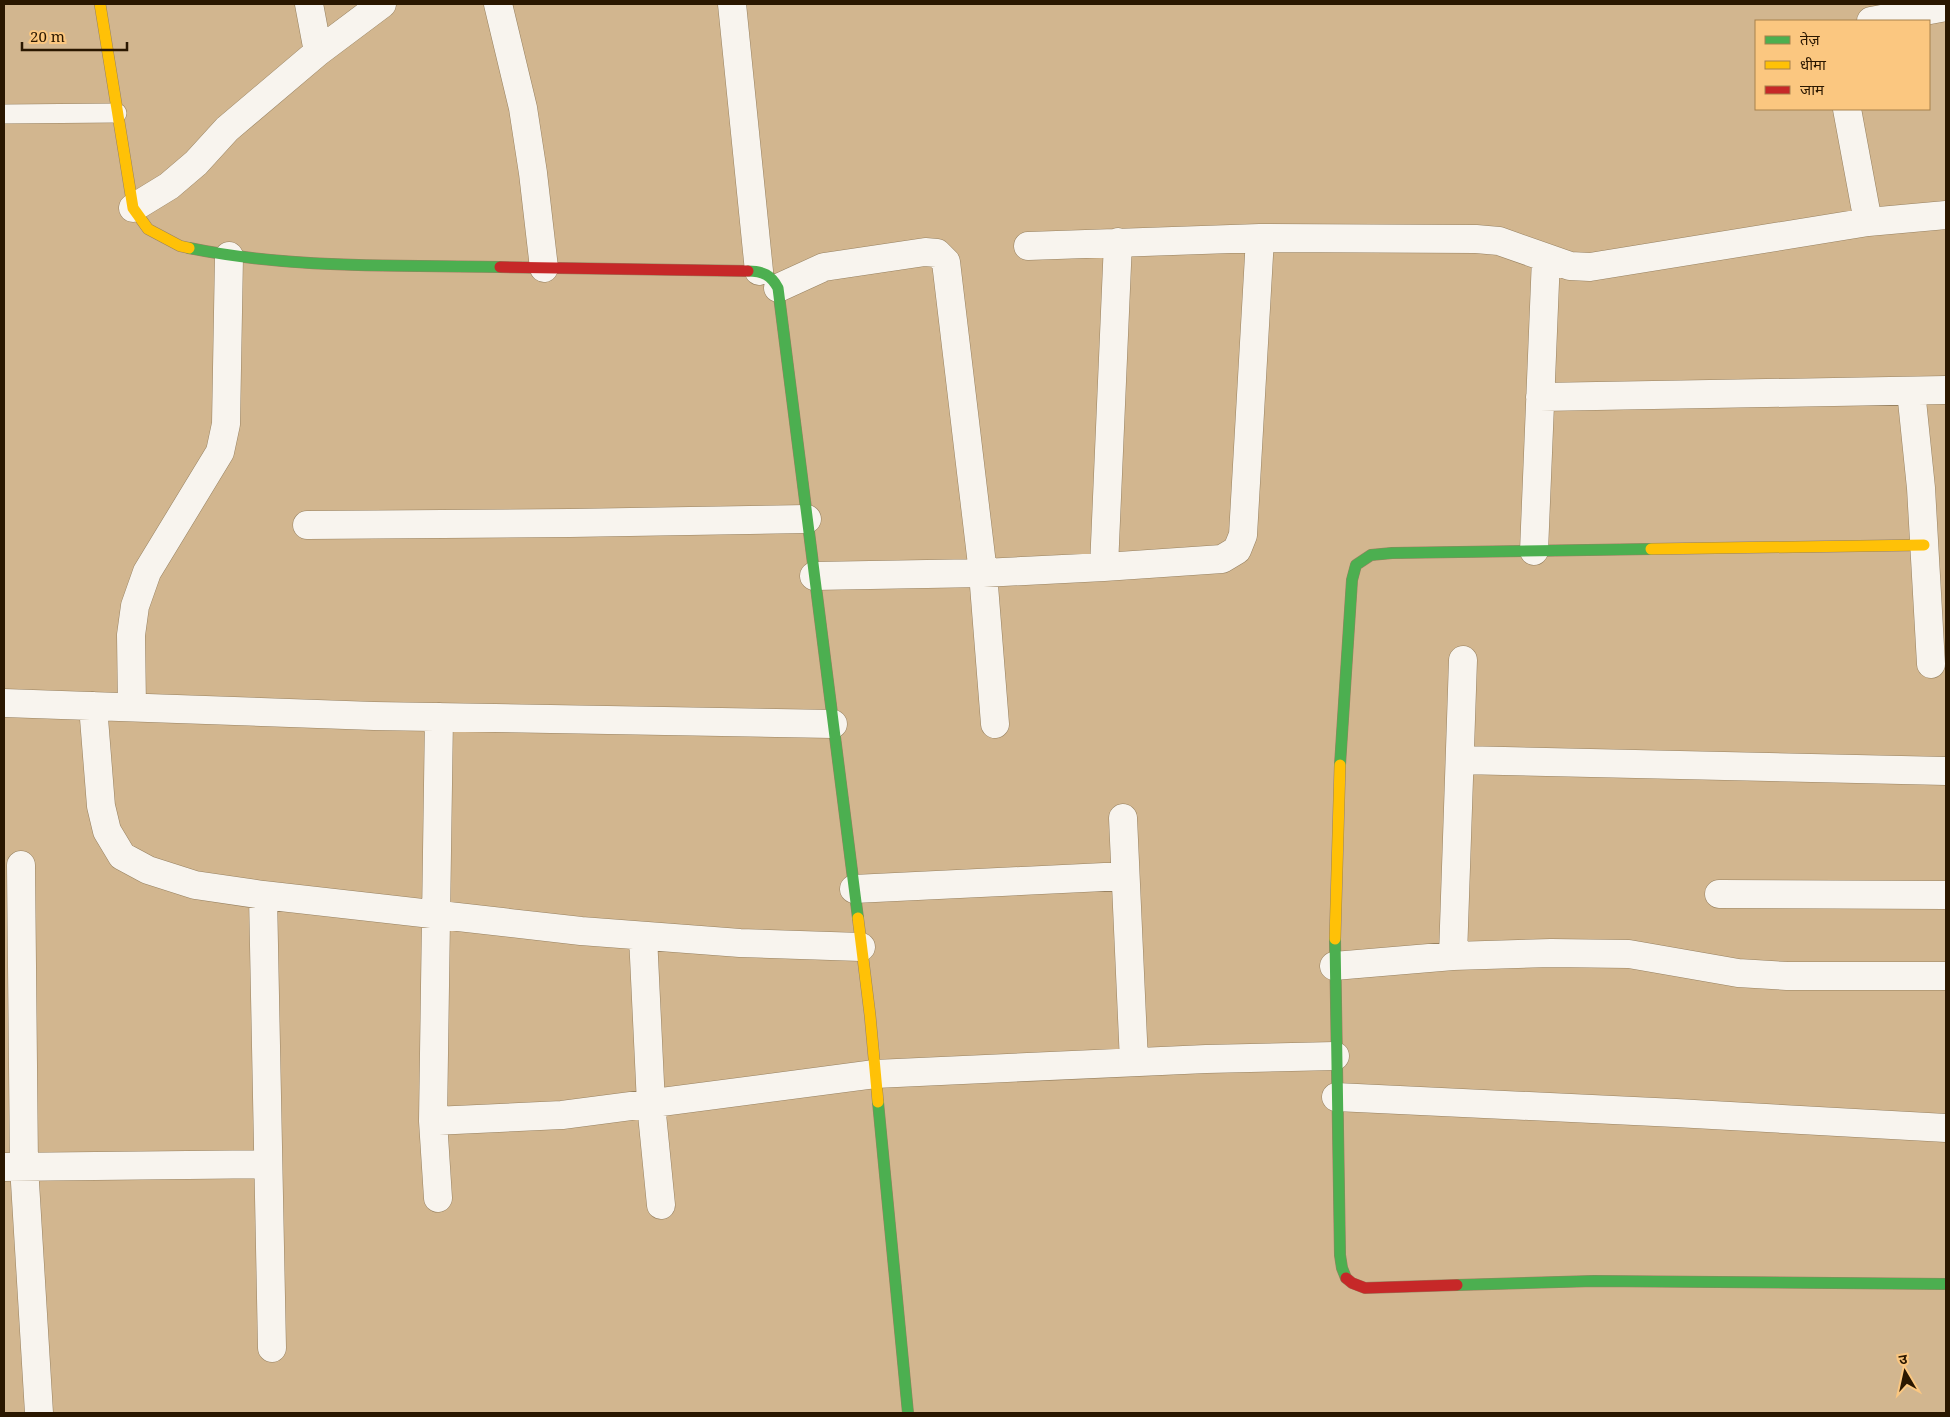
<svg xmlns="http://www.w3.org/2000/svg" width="1950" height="1417" font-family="'Noto Serif','Noto Sans Devanagari',serif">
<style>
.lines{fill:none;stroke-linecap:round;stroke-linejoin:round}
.lane-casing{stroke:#978160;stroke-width:20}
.street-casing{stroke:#978160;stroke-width:29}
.fast-casing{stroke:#978160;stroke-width:12}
.slow-casing{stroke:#978160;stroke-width:12}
.jam-casing{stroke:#978160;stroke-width:12}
.lane{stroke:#f8f4ee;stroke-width:19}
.street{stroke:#f8f4ee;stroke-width:28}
.fast{stroke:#4caf50;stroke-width:11}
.slow{stroke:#ffc107;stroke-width:11}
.jam{stroke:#c62828;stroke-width:11}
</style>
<rect width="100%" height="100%" fill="#d2b68f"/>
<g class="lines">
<!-- lane casing -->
<g class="lane-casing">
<path id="lane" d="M4,114l113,-1"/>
</g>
<!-- street casing -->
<g class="street-casing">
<path id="street" d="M309,4l9,48
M498,4l25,104 10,65 11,95
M732,4l27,267
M1871,21l75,-14
M1847,109l21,113
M133,208l36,-22 27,-23 31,-34 91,-77 64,-48
M1028,246l232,-8 216,1 23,2 71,25 20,1 278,-45 78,-7
M778,288l46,-21 101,-15 12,1 9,9 37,311 12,151
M1911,391l10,97 10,176
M1540,397l406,-7
M307,525l263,-2 237,-4
M1534,551l12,-293
M1104,567l14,-325
M814,576l169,-3 121,-6 118,-8 15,-9 6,-15 17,-297
M4,703l370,13 459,8
M93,706l8,100 6,25 15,25 26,14 47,15 68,10 318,36 159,12 121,4
M132,707l-1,-72 4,-29 12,-34 73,-120 6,-28 3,-168
M1460,760l486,11
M1123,818l11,244
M21,865l3,301 15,247
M854,889l271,-13
M1719,894l227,1
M263,895l9,453
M643,936l8,168 10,101
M1453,956l10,-296
M1334,966l119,-10 98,-3 78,1 109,19 49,3h159
M1336,1097l340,16 270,15
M433,1121l129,-6 313,-41 331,-15 129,-3
M4,1167l264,-3
M438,1198l-5,-77 6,-404"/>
</g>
<!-- fast casing -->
<g class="fast-casing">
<path id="fast" d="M189,248c102,21 207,17 311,19
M748,271c15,0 23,4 30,17l80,630
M1340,765l12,-185 4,-15 15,-10 21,-2 259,-4
M1335,939l5,316 2,13 4,10
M878,1102l30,311
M1457,1285l137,-4 352,3"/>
</g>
<!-- slow casing -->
<g class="slow-casing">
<path id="slow" d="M100,4l33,204 15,21 32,17 9,2
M1651,549l273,-4
M858,918l12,97 8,87
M1335,939l5,-174"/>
</g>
<!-- jam casing -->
<g class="jam-casing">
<path id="jam" d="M500,267l248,4
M1346,1278l6,5 13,5 92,-3"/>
</g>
<!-- lane -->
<use href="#lane" class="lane"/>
<!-- street -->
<use href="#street" class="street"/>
<!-- fast -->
<use href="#fast" class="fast"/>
<!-- slow -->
<use href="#slow" class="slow"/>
<!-- jam -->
<use href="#jam" class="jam"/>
</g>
<!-- border -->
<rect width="1950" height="1417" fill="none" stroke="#2a1700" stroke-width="10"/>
<!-- legend -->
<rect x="1755" y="20" width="175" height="90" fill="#fbc780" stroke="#a7814d"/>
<rect x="1765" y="36" width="25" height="8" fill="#4caf50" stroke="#a7814d"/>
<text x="1800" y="45" font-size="15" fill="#2a1700">तेज़</text>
<rect x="1765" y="61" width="25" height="8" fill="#ffc107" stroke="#a7814d"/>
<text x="1800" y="70" font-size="15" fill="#2a1700">धीमा</text>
<rect x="1765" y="86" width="25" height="8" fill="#c62828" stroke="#a7814d"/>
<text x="1800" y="95" font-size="15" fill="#2a1700">जाम</text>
<!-- north arrow -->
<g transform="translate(1905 1372) rotate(351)" stroke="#fbc780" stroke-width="4" paint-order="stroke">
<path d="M0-4L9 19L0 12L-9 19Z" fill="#2a1700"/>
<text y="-8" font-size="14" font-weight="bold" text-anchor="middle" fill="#2a1700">उ</text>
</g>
<!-- scale -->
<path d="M22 42v8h105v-8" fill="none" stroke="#2a1700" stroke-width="2.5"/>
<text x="30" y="42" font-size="15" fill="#2a1700" stroke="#fbc780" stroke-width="4" paint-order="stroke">20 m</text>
</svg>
